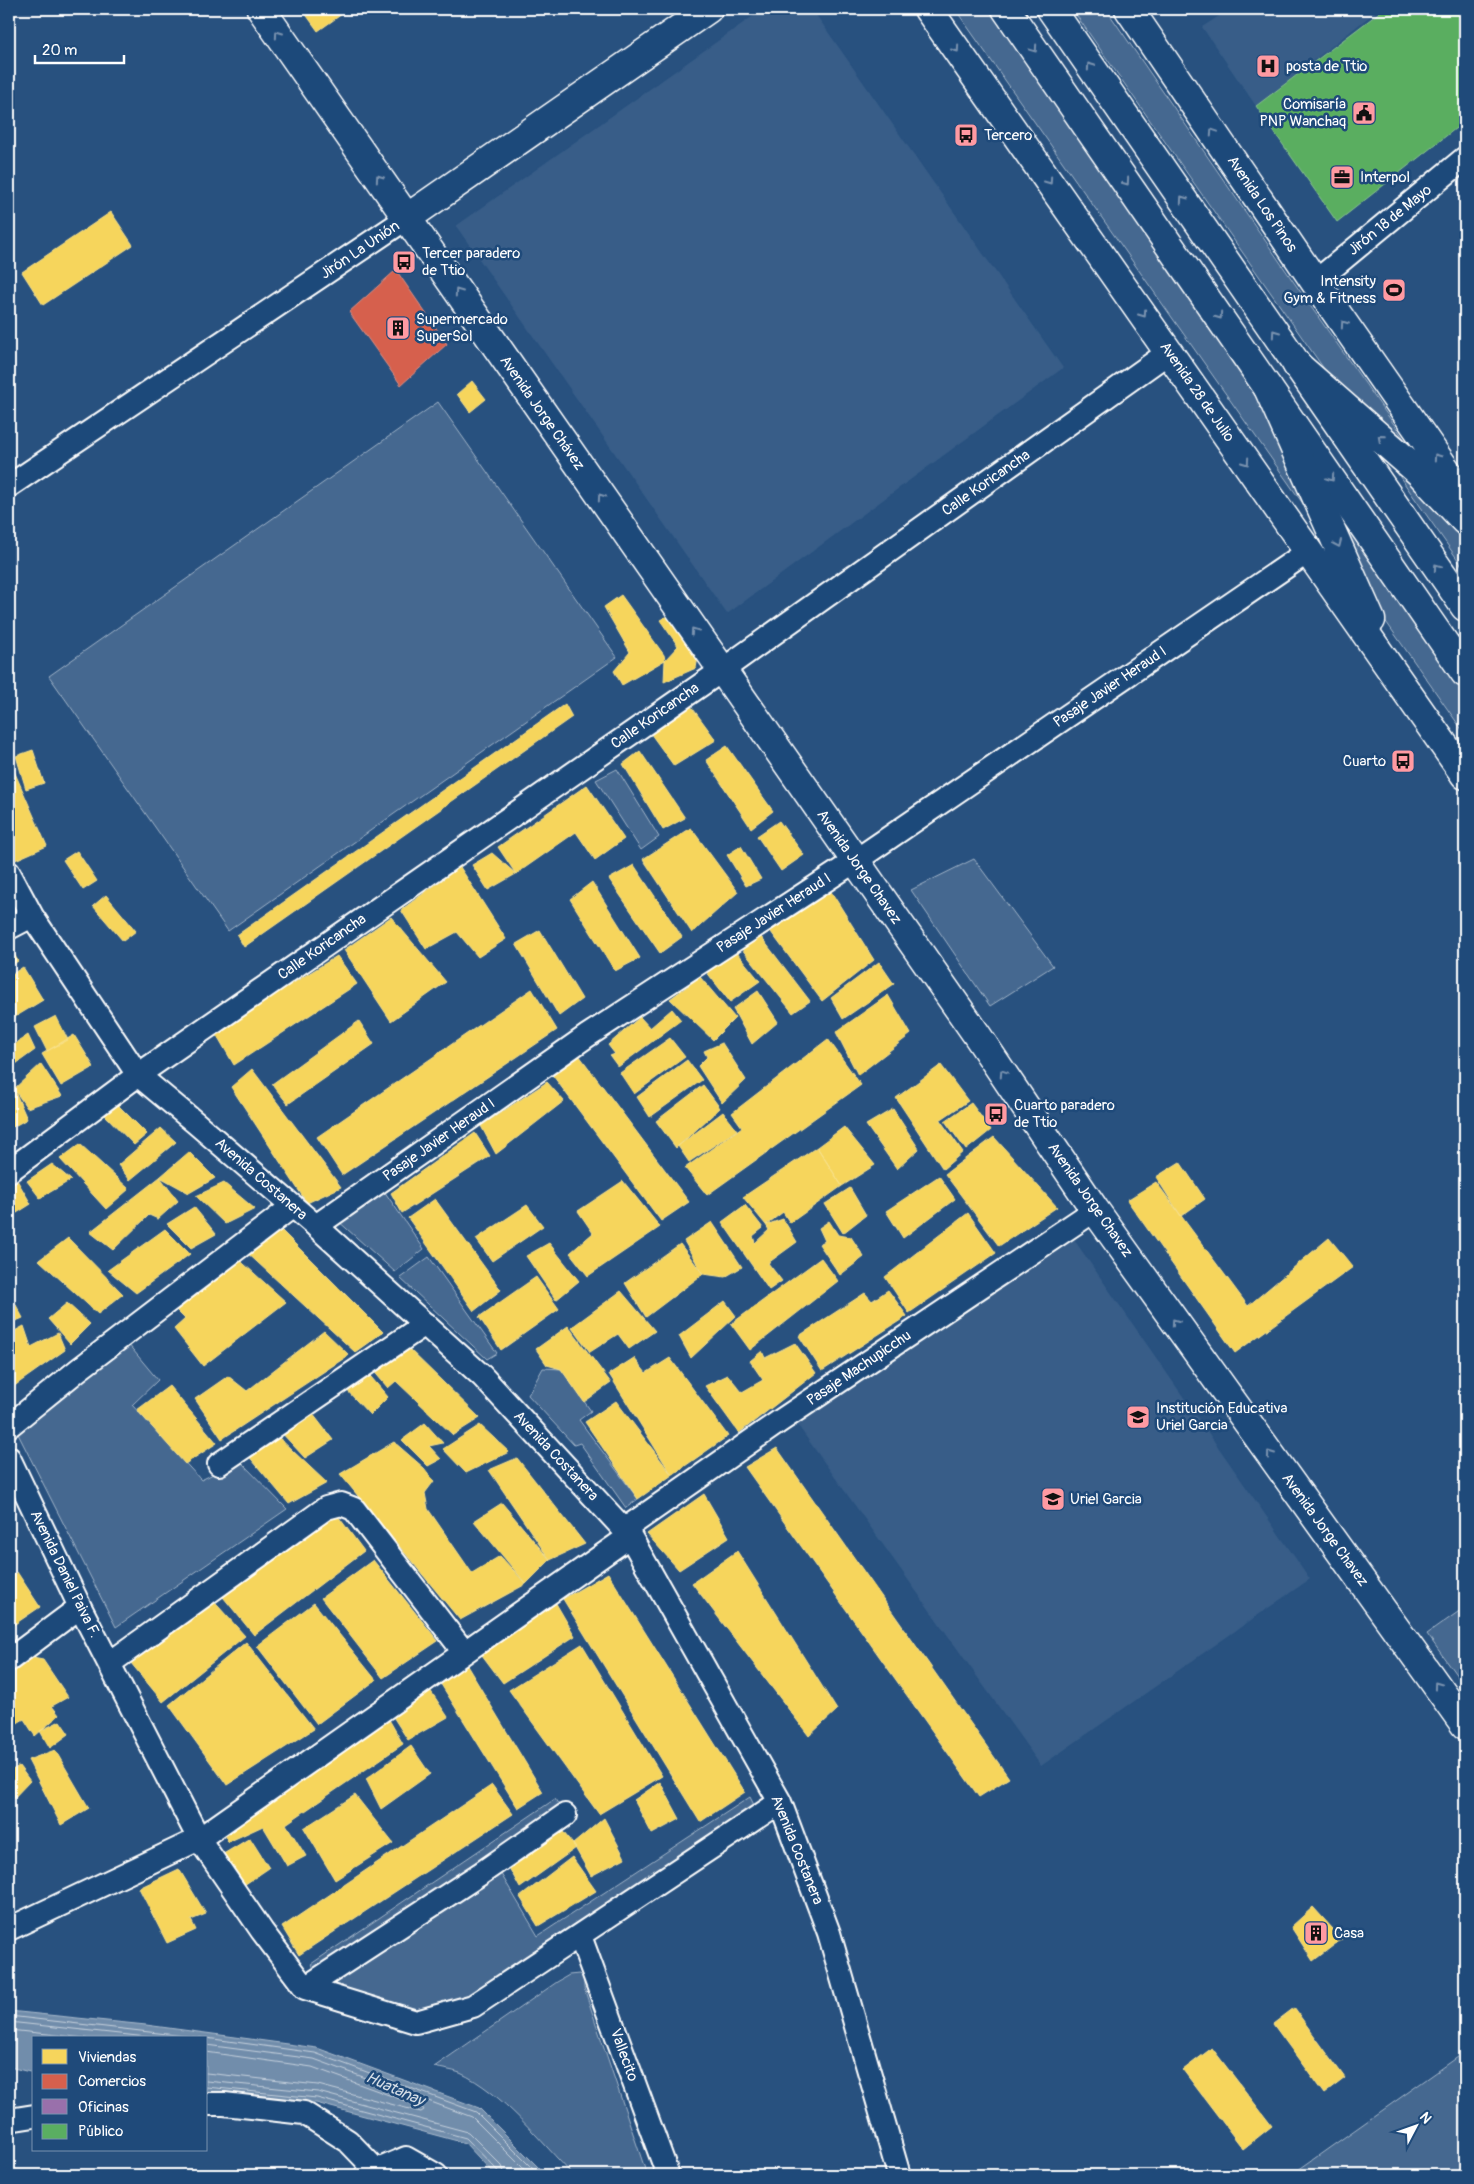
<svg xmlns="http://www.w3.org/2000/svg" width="1474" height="2184" font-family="Pangolin,sans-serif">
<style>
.built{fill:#375d88}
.green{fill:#446890;stroke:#a2b4c8}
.water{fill:#718dab;stroke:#aabbcd}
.homes{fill:#f6d55c;stroke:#f9e28d}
.shops{fill:#d6604d;stroke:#e29082}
.offices{fill:#9970ab;stroke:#b89bc4}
.public{fill:#5aae61;stroke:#8cc690}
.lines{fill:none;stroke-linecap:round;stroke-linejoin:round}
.shore{stroke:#c6d1dd;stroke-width:1}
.minor-casing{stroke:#fff;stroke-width:26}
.tertiary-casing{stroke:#fff;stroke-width:31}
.primary-casing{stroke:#fff;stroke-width:31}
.trunk-casing{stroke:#fff;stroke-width:31}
.minor{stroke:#1f4a7a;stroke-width:22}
.tertiary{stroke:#1f4a7a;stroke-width:28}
.primary{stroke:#1f4a7a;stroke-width:28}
.trunk{stroke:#1f4a7a;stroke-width:28}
.oneway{stroke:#7992af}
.labels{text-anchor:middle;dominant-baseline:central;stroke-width:5;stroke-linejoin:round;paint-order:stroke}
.poi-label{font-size:15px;fill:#fff;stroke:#1f4a7a;text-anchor:start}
.street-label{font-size:15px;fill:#fff;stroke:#1f4a7a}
.water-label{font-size:16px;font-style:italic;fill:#d4dde6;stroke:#1f4a7a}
</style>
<rect width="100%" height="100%" fill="#28517f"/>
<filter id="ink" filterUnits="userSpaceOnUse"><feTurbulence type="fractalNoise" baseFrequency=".02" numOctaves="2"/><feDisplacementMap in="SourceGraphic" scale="10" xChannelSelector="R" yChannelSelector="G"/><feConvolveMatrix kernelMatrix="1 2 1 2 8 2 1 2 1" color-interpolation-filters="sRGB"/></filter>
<g filter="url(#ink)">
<!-- built -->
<path class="built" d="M763,9h49l251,359 -336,246 -271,-388z
M1230,9h149l-123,97 -54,-79z
M1068,1231l242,348 -269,187 -247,-346z"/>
<!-- green -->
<path class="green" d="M955,9h33l477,681v44z
M1072,9h34l198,288 161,228v45z
M438,402l179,255 -389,274 -179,-255z
M617,769l42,68 -18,13 -45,-70z
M974,859l79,107 -63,40 -79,-116z
M382,1188l42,61 -29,23 -58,-52z
M429,1257l68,96 -10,6 -87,-81z
M128,1344l30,36 -26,25 69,75 39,-19 47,48 -171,118 -99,-195z
M543,1368l18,1 30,42 -12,9 59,79 -12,9 -46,-65 -6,2 -46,-50z
M1465,1607v80l-38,-53z
M750,1797l10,20 -337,216 -88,-40 -24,-29 244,-165 7,11 -70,49 46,77z
M579,1974l5,5v9l63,187h-74c-31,-32 -72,-84 -113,-102 -8,-3 -18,-4 -26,-6l123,-85 12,-7z
M1465,2052v123h-174z"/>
<!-- water -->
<path class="water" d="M9,2011l137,14 171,23 162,60 67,67h-51l-30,-32 -149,-40 -110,-11v-54h-172v35l-25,-6z"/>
<!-- homes -->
<path class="homes" d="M302,9h47l-31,22z
M111,212l22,33 -90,60 -21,-33z
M472,381l14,18 -16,13 -13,-18z
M621,595l43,60 1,5 -43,25 -8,-14 16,-19 -26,-45z
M674,612l25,40 -3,16 -32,14 1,-22 13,-14 -18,-26z
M688,702l28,38 -42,26 -26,-36z
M565,704l7,13 -328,230 -7,-12z
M727,746l46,65 -22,17 -45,-68z
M33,750l11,33 -18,6 -10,-33z
M640,751l45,67 -22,12 -40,-66z
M14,771l33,75 -34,15 -4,-9v-79z
M587,785l37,54 -29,21 -19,-28 -60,42 -18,-27z
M779,821l25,34 -23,16 -24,-35z
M691,828l47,64 -46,41 -49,-74z
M741,846l20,33 -15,7 -19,-31z
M77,851l20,30 -14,9 -20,-30z
M492,853l24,21 -28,16 -16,-25z
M634,865l48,72 -22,16 -51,-74z
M460,867l46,72 -28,18 -21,-25 -31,17 -25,-39z
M592,882l48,76 -25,13 -45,-72z
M830,890l44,70 -52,41 -54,-73z
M106,895l30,36 -13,10 -30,-35z
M391,917l55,65 -55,39 -47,-71z
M540,930l42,69 -23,17 -43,-72z
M761,937l49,64 -17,12 -52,-65z
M9,946l9,15 -9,6z
M732,947l28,34 -30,21 -28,-36z
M337,956l20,28 -123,81 -19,-33z
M879,962l15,22 -51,35 -12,-21z
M23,967l20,33 -33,20 -1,-44z
M700,977l35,41 -22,22 -43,-41z
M532,989l25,41 -215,145 -25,-38z
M758,991l20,31 -26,22 -19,-35z
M888,995l23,39 -53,41 -22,-43z
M672,1009l9,11 -63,47 -8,-11 5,-2 -7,-9 32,-28 10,11z
M56,1016l12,24 -21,11 -12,-24z
M359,1021l15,23 -86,60 -16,-20z
M28,1035l7,15 -26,19v-21z
M74,1035l20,32 -33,19 -19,-32z
M670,1038l15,19 -51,37 -14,-21z
M828,1039l33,46 -154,110 -22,-27 57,-41 -10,-14z
M722,1043l24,37 -24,23 -24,-37 9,-9 -3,-6z
M576,1051l113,151 -28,19 -113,-152z
M687,1060l15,20 -52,37 -13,-20z
M41,1064l21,32 -35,12 -13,-19z
M941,1065l27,36 -28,19 23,32 -20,17 -47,-71z
M252,1069l89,118 -34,16 -76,-116z
M547,1082l17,19 -68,53 -15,-28z
M703,1085l17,23 -44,40 -20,-27z
M14,1089l13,30 -18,10v-37z
M971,1103l20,27 -25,20 -21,-29z
M117,1104l30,30 -13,11 -29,-30z
M893,1109l26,40 -22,20 -31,-44z
M723,1112l14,18 -48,32 -11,-16z
M844,1127l31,38 -33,21 -25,-39z
M161,1128l15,14 -46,38 -12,-15z
M475,1133l15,23 -88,57 -11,-20z
M994,1137l63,70 -58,39 -54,-72z
M80,1144l49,45 -23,20 -46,-50z
M817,1147l25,39 -52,37 -7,-11 -17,13 -23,-28z
M189,1152l26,26 -26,15 -29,-16z
M1180,1162l25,37 -24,17 -25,-39z
M52,1164l19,16 -31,18 -13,-17z
M939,1176l16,23 -52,39 -17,-27z
M160,1177l18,24 -20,18 -9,-4 -36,35 -23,-18z
M17,1180l14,24 -22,14v-32z
M623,1181l37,46 -72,49 -18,-23 23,-20 -15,-22z
M1156,1182l92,124 81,-68 24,29 -118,86 -108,-153z
M224,1183l31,26 -30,15 -29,-28z
M850,1188l16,27 -23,18 -18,-29z
M435,1199l66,91 -27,21 -66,-93z
M527,1205l16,21 -51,35 -16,-22z
M745,1205l18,23 -10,8 2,7 14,-13 -3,-5 17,-6 14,23 -29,21 14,18 -13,9 -47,-68z
M194,1207l22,27 -25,14 -24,-24z
M968,1213l28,40 -87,60 -24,-36z
M829,1221l9,14 13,2 13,20 -24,18 -21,-31 6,-3 -6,-13z
M712,1222l30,45 -17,10 -22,-3 -19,-33z
M277,1226l106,106 -28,20 -111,-102z
M165,1229l25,25 -54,39 -28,-23z
M68,1238l55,56 -25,20 -59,-54z
M549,1243l30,38 -23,19 -30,-44z
M680,1244l23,30 -57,43 -21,-34z
M234,1255l52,47 -83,64 -29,-37 11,-10 -16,-16z
M821,1258l17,23 -88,69 -19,-26z
M536,1277l23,32 -58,41 -22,-33z
M888,1290l19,26 -85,55 -23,-35 66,-43 7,8z
M621,1291l34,40 -26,18 -11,-15 -28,18 -18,-25z
M9,1292l14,26 -14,6z
M725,1301l11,15 -45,42 -12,-22z
M67,1303l23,21 -20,20 -22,-25z
M24,1326l7,21 27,-14 7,17 -55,39 -1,-4v-51z
M568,1326l43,57 -27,19 -23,-33 -14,-4 -11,-16z
M324,1331l25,24 -127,84 -27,-40 33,-23 19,15z
M795,1343l21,30 -77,60 -34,-47 23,-11 14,17 21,-12 -13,-19 12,-10 3,7z
M408,1348l72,70 -27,17 -57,-54 -8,7 -16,-19z
M634,1358l12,15 24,-15 58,78 -56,39 -63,-101z
M365,1370l23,27 -18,18 -27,-29z
M169,1386l48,57 -32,21 -48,-54z
M616,1401l56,74 -34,24 -53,-77z
M309,1409l24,31 -28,18 -26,-28z
M425,1423l18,20 -14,3 12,13 -13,7 -26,-26z
M480,1425l29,27 -43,21 -23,-24z
M276,1435l51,48 -38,21 -42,-50z
M394,1442l30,26 10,13 -9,12 3,16 44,64 28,-17 26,28 -66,36 -120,-146z
M777,1448l232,330 -30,19 -234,-330z
M517,1458l68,86 -35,16 -61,-90z
M704,1494l25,43 -50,33 -32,-36z
M502,1503l48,57 -24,24 -52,-63z
M332,1508l32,43 -110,84 -35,-43z
M737,1551l100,159 -28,26 -117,-153z
M373,1560l65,81 -55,37 -62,-80z
M17,1572l23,35 -31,21v-49z
M608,1573l137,219 -45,30 -137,-223z
M209,1596l36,40 -82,66 -37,-45z
M554,1600l21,36 -72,47 -24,-32z
M314,1603l62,77 -59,44 -60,-78z
M246,1642l68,87 -87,56 -58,-80z
M582,1644l80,132 -63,38 -90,-124z
M27,1657l16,3 25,37 -16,9 7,9 -24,21 -11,-17 -15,9v-56z
M466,1664l77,128 -25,16 -79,-127z
M426,1684l22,33 -40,23 -20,-31z
M387,1716l16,28 -117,80 20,32 -19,10 -24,-40 -35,16 -6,-16z
M60,1721l9,13 -19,14 -10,-17z
M411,1746l19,28 -49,35 -15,-30z
M55,1750l34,58 -28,17 -33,-65z
M19,1766l11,15 -21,22v-31z
M660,1782l20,37 -28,15 -18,-34z
M492,1785l21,29 -214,141 -17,-28z
M355,1795l38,48 -58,37 -31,-52z
M604,1818l21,40 -34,18 -18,-32z
M560,1828l16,20 -56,40 -14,-26z
M250,1838l19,30 -28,19 -21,-31z
M572,1857l24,34 -58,35 -18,-29z
M179,1869l27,45 -15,6 5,10 -29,13 -28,-55z
M1313,1907l29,32 -29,22 -22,-34z
M1294,2008l51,70 -21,16 -51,-70z
M1212,2048l60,78 -29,23 -60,-79z"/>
<!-- shops -->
<path class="shops" d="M396,270l51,74 -46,41 -52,-73z"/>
<!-- offices -->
<path class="offices" d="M1356,70l17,26 -30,21 25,36 18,-12 18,25 -56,39 -27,-39 -7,5 -14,-22 7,-5 -19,-29z"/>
<!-- public -->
<path class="public" d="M1384,9h81v112l-128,101 -81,-116z"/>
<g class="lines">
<!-- shore -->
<path class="shore" d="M9,2016l193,22
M9,2022l147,16
M9,2030l77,8
M206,2038l109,15 161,59 63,63
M206,2045l108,14 158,58 58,58
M206,2052l106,15 110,40 2,3 -3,2 -103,-27 -112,-12
M206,2081l112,11 150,40 34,34 3,9
M206,2087l111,11 149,40 31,32 2,5"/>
<!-- minor casing -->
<g class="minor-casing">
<path id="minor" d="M1315,282l150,-124
M9,486l398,-268
M9,873l23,43 106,159 59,49 119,102 166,150 148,160 150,266 49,131 70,242
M9,928l23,-12
M9,1171l129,-96 583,-404 448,-319
M316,1226l271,-190 268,-175 454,-310
M9,1426l69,-56 215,-164
M9,1458l71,149 119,232 63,92 43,57 111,34 57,-16 307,-204
M219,1464l206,-140
M625,1529l155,-108 315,-211
M9,1660l71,-53
M110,1663l216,-155 15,-4 13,5 110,143
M9,1929l190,-90 431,-303
M580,1936l88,239
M305,1988l175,-114 85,-59
M206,2104h18l80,9 44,28 28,29 3,5
M9,2120l25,-4
M366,2175l40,-17 30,17"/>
</g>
<!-- tertiary casing -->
<g class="tertiary-casing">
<path id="tertiary" d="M261,9l716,1026 118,175 370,515
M407,218l301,-209"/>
</g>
<!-- primary casing -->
<g class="primary-casing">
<path id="primary" d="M1006,9l459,664
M1051,9l414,598"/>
</g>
<!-- trunk casing -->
<g class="trunk-casing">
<path id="trunk" d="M928,9l537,766
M1129,9l186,273 150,215
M1297,365l122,107 46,49
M1268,388l103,232"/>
</g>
<!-- minor -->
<use href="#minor" class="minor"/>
<!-- tertiary -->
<use href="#tertiary" class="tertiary"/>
<!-- primary -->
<use href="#primary" class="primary"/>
<!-- trunk -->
<use href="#trunk" class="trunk"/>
</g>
<!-- one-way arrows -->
<defs><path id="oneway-chevron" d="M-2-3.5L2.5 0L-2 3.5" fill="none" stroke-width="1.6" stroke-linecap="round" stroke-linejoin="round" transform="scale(1.25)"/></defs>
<g class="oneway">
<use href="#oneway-chevron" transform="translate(278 34) rotate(-125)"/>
<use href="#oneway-chevron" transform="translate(956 49) rotate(55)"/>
<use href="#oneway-chevron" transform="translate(1034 49) rotate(55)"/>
<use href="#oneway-chevron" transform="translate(1090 66) rotate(-125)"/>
<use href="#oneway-chevron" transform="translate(1213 132) rotate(-124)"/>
<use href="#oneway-chevron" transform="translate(379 178) rotate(-125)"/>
<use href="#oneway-chevron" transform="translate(1049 181) rotate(55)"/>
<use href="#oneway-chevron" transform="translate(1126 182) rotate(55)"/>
<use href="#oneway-chevron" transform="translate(1183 199) rotate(-125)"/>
<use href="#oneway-chevron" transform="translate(458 292) rotate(-125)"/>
<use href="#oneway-chevron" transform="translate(1143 314) rotate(55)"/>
<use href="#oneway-chevron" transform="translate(1219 316) rotate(55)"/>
<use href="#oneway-chevron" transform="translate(1344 324) rotate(-125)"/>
<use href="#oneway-chevron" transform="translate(1275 333) rotate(-125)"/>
<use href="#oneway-chevron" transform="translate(1381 438) rotate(-139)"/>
<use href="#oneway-chevron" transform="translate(1437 457) rotate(-125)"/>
<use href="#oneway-chevron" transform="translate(1246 462) rotate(55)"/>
<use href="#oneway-chevron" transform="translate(1331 478) rotate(55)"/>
<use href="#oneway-chevron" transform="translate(601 497) rotate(-125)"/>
<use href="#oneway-chevron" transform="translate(1338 544) rotate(66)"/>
<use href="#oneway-chevron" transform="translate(1437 567) rotate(-125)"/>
<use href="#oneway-chevron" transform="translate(694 631) rotate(-125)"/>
<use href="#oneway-chevron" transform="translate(1003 1073) rotate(-124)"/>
<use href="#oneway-chevron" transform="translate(1175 1322) rotate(-125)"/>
<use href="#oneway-chevron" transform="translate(1270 1454) rotate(-126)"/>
<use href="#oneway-chevron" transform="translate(1437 1685) rotate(-126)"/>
</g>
</g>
<!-- icons -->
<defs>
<g id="hospital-square" transform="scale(1.25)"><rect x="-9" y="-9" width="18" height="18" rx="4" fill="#ff9aa2" stroke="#1f4a7a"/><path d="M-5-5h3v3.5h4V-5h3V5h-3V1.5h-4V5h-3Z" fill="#111"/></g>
<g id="civic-square" transform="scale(1.25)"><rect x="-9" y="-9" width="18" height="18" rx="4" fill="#ff9aa2" stroke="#1f4a7a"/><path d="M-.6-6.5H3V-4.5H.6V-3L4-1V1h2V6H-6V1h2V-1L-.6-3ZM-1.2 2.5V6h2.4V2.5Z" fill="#111"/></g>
<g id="bus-square" transform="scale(1.25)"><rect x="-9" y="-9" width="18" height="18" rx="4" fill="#ff9aa2" stroke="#1f4a7a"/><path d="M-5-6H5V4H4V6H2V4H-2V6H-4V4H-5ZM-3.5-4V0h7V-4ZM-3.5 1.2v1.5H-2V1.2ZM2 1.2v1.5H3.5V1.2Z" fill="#111"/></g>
<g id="office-square" transform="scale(1.25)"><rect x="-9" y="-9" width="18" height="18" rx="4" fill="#ff9aa2" stroke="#1f4a7a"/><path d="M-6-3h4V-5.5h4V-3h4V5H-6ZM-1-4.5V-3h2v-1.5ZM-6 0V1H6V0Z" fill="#111"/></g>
<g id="stadium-square" transform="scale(1.25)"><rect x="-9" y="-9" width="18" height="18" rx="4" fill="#ff9aa2" stroke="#1f4a7a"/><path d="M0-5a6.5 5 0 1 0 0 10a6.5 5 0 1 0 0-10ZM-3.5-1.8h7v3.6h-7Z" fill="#111"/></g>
<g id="building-square" transform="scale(1.25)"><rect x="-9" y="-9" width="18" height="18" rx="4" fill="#ff9aa2" stroke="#1f4a7a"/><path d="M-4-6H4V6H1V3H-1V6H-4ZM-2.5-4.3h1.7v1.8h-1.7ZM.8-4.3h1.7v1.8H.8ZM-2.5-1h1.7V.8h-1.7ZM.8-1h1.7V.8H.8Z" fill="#111"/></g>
<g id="school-square" transform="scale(1.25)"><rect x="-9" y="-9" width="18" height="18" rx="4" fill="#ff9aa2" stroke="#1f4a7a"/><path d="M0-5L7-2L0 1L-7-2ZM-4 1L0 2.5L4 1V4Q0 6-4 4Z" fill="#111"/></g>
</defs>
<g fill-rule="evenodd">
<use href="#hospital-square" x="1268" y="66"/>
<use href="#civic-square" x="1364" y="113"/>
<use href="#bus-square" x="966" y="135"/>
<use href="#office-square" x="1342" y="177"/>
<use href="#bus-square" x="404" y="262"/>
<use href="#stadium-square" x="1394" y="290"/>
<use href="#building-square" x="398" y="328"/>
<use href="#bus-square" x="1403" y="761"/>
<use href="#bus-square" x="996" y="1114"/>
<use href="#school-square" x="1138" y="1417"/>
<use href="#school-square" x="1053" y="1499"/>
<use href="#building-square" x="1316" y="1933"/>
</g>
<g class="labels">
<!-- poi labels -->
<g class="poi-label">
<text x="1286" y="66">posta de Ttio</text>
<text x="1346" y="104" text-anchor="end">Comisaría<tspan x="1346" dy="17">PNP Wanchaq</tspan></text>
<text x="984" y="135">Tercero</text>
<text x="1360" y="177">Interpol</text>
<text x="422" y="253">Tercer paradero<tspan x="422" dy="17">de Ttio</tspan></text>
<text x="1376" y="281" text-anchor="end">Intensity<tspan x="1376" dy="17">Gym &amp; Fitness</tspan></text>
<text x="416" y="319">Supermercado<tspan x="416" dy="17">SuperSol</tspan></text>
<text x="1386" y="761" text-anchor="end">Cuarto</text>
<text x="1014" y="1105">Cuarto paradero<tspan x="1014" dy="17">de Ttio</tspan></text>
<text x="1156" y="1408">Institución Educativa<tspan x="1156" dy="17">Uriel Garcia</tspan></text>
<text x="1070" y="1499">Uriel Garcia</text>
<text x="1334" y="1933">Casa</text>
</g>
<!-- street labels -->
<g class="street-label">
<text transform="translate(1262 204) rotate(56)">Avenida Los Pinos</text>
<text transform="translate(1390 220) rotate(-39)">Jirón 18 de Mayo</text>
<text transform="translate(360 250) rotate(-34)">Jirón La Unión</text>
<text transform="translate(1197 392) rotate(55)">Avenida 28 de Julio</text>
<text transform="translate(542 413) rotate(55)">Avenida Jorge Chávez</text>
<text transform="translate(986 483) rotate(-35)">Calle Koricancha</text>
<text transform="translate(1110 687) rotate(-34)">Pasaje Javier Heraud I</text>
<text transform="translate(655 716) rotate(-35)">Calle Koricancha</text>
<text transform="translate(859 867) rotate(55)">Avenida Jorge Chavez</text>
<text transform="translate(774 913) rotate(-33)">Pasaje Javier Heraud I</text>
<text transform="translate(322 947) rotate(-35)">Calle Koricancha</text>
<text transform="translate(439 1140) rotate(-35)">Pasaje Javier Heraud I</text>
<text transform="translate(261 1179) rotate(41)">Avenida Costanera</text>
<text transform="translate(1090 1200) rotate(55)">Avenida Jorge Chavez</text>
<text transform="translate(859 1368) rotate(-34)">Pasaje Machupicchu</text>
<text transform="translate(556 1456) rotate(47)">Avenida Costanera</text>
<text transform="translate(1325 1530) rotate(54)">Avenida Jorge Chavez</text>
<text transform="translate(65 1574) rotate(64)">Avenida Daniel Paiva F.</text>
<text transform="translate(797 1850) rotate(68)">Avenida Costanera</text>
<text transform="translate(624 2055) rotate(70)">Vallecito</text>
</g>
<!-- water labels -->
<g class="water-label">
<text transform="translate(395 2089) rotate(24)">Huatanay</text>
</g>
</g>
<!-- margin -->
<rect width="1474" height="2184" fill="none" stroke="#1f4a7a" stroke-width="30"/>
<rect x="15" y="15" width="1444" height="2154" fill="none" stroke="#fff" stroke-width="2" filter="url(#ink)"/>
<!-- legend -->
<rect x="32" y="2036" width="175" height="115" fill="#1f4a7a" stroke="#7992af"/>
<rect x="42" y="2049" width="25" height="15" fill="#f6d55c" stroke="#7992af"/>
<text x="78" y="2062" font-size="15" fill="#ffffff">Viviendas</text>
<rect x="42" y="2074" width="25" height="15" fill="#d6604d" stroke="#7992af"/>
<text x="78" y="2086" font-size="15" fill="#ffffff">Comercios</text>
<rect x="42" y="2099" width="25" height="15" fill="#9970ab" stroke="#7992af"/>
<text x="78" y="2112" font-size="15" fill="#ffffff">Oficinas</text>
<rect x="42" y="2124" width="25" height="15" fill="#5aae61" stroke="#7992af"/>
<text x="78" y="2136" font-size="15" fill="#ffffff">Público</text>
<!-- north arrow -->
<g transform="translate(1416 2126) rotate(49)" stroke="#1f4a7a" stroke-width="4" paint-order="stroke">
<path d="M0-4L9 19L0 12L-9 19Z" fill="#ffffff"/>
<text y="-8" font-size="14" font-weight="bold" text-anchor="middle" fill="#ffffff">N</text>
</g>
<!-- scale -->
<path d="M35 55v8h89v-8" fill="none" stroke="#ffffff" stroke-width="2.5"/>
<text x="42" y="55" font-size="15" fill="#ffffff" stroke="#1f4a7a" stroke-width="4" paint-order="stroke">20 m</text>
</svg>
